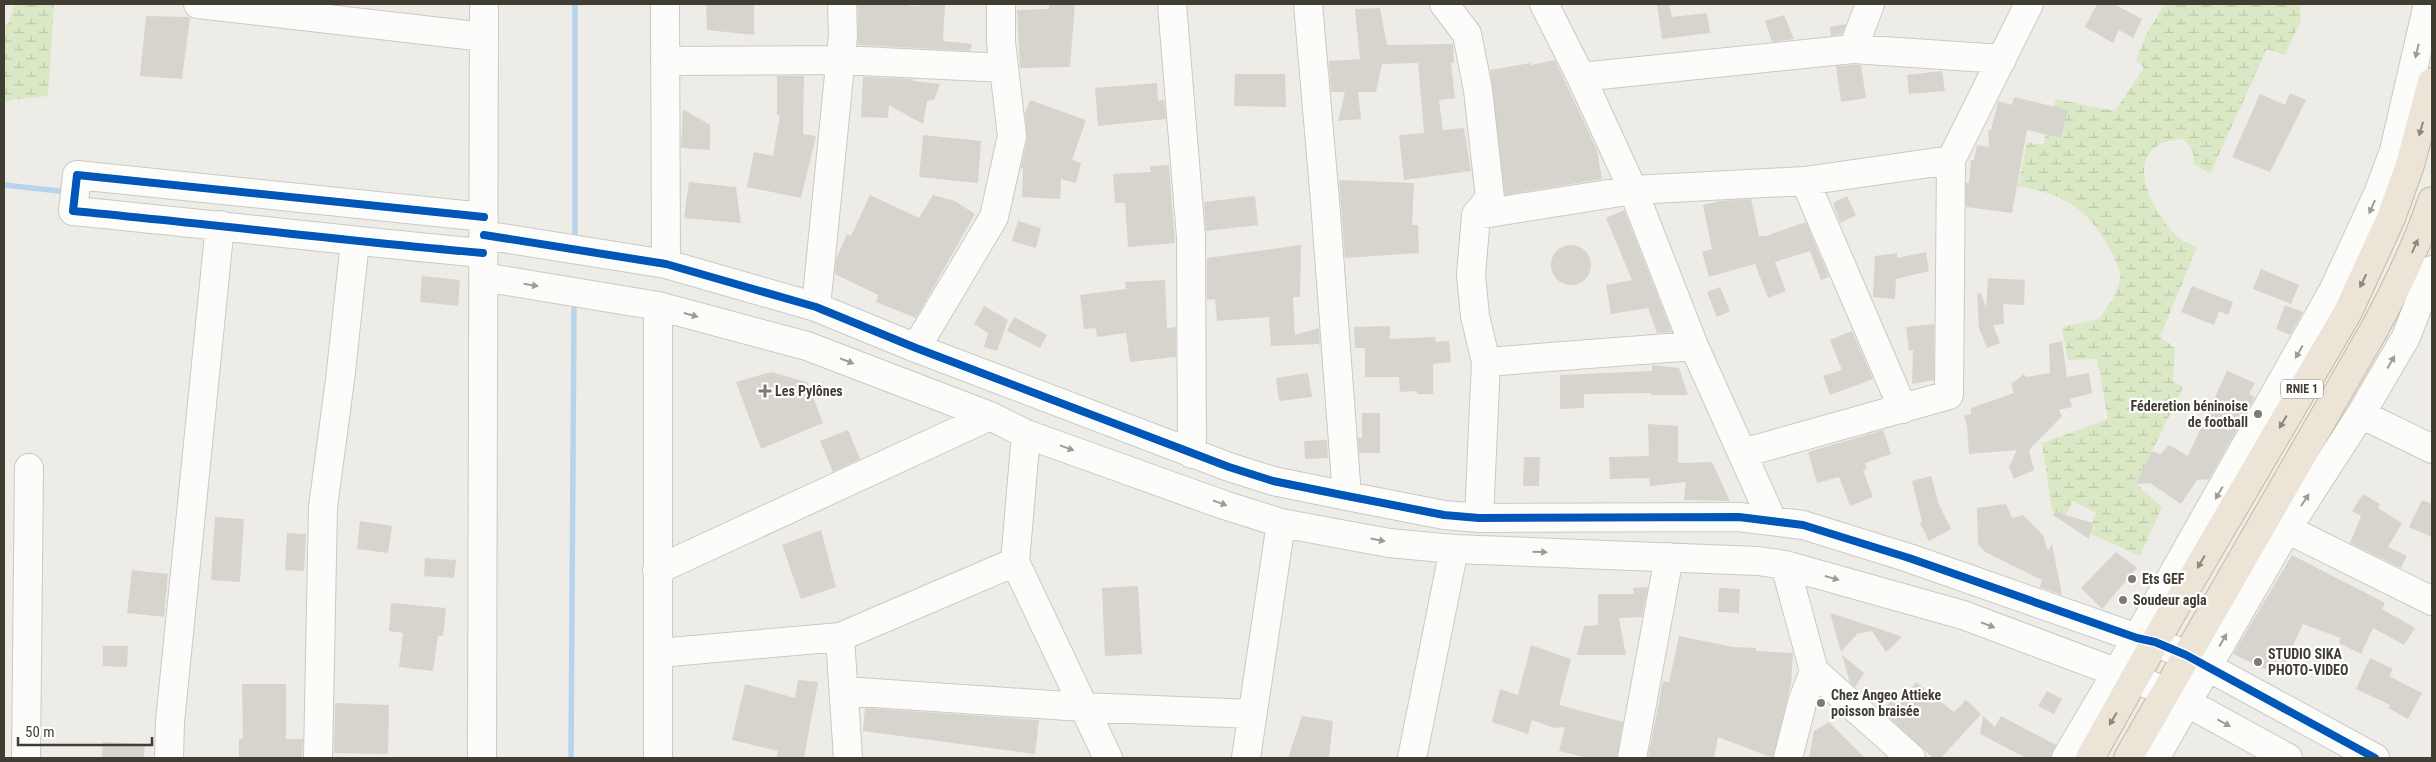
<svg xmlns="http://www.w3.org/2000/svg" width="2436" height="762" font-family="'Roboto Condensed',sans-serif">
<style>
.wetland{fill:url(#wetland-marsh)}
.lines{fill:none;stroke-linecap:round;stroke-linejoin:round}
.stream{stroke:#b6d4eb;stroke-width:5.5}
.building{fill:#d7d4ce}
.minor-casing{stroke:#ccc9c3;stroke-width:30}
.highway-casing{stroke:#c5b9a1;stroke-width:30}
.minor{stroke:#fcfcfb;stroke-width:28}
.highway{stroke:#ebe4d7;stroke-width:28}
.cycleway-casing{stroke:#fff;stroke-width:11}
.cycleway{stroke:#0057b8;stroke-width:8}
.oneway{fill:#9f9c97}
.oneway2{fill:#8e887d}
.poi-dot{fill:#7e7a72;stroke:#fff;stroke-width:2}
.labels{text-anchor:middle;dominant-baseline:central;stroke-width:4.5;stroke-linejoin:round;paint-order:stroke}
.shield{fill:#fff;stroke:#7b7770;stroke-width:1}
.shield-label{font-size:12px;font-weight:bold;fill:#423d33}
.poi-label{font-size:14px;font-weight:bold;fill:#423d33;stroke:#fff;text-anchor:start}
</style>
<defs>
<pattern id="wetland-marsh" width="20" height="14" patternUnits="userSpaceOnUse" patternTransform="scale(1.25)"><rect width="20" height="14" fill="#dae8c6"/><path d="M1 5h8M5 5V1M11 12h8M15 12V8" fill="none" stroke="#bcc8ab"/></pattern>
</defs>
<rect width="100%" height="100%" fill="#eeece6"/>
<!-- wetland -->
<path class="wetland" d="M14,4l40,1 -6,91 -37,4 -7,4v-78l5,-3z
M2165,4h135l1,16 -16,35 -18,-6 -57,125 -16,-10 -1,-12 -9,-13c-67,2 -36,71 -5,99 5,4 12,6 18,9l-37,90 15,11 -2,33 10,6 -47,97 26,23 -22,49 -51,-23 7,-20 -23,-12 -9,17 -12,-8 -10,-67 66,-24 -11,-60 -29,1 -6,-33 37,-8c8,-12 19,-25 21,-40 1,-10 -7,-23 -11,-32 -24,-41 -45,-52 -91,-61l9,-44 16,3 13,-46 59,12 29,-43 -8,-8 11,-27z"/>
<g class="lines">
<!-- stream -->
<path class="stream" d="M4,185l65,7
M575,235v-231
M571,758l3,-449"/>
</g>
<!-- building -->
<path class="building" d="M706,4h48v31l-47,-5z
M858,4h52v2l35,-2 -2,37 29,3 -2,7 -112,-6z
M1049,4h26l-5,63 -50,1 -3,-58 32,-1z
M1657,4h12l3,13 35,-4 3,20 -48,6z
M2097,4h17l28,15 -9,19 -14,-8 -6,13 -28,-16z
M1380,8l7,37 66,-1 1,19h-3l4,35 -16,2 4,30 21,-2 7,43 -67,9 -5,-45 25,-2 -6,-70 -36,1 -6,28h-18l3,27 -23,2 7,-29h-14l-2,-31 31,-2 -5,-50z
M1784,15l10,24 -22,3 -7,-21z
M146,16l44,1 -8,62 -42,-3z
M1846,24l-4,10 -11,2 -1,-9z
M1555,60l42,90 5,29 -97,16 -15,-125 40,-7 1,2z
M1853,65h8l5,33 -25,4 -5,-36z
M1942,71l3,20 -36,3 -2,-19z
M1235,74h50l1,33 -52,-1z
M777,76h27l-1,58 13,2 -15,62 -54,-11 7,-35 19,4 7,-41h-3z
M863,77l50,2v2l27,3 -6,16 -7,1 -4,23 -34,-19 -1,13 -27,-1z
M1157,83l1,18 6,-1 2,19 -68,7 -3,-38z
M2290,93l16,7 -36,72 -38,-15 28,-63 25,11z
M2014,97l54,13 -7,28 -34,-8 -15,83 -46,-6v-24h3l2,-23h3l3,-15 12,2 -1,-17h3l7,-29 14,4z
M1030,100l56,20 -14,40 9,3 -5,20 -15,-4 -1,20 -38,-2 1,-28 -2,-1 6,-29 -2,-26z
M683,109l27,16v25l-29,-2z
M923,135l58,6 -3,42 -59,-6z
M1169,165l6,78 -47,4 -3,-44h-10l-2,-29 38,-2 -1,-6z
M1339,180l75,3 -2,42h6l1,28 -74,5z
M689,182l47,5 5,36 -57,-5z
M870,195l49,23 14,-23 22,6 20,13 -59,104 -40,-16 2,-7 -43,-21 1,-15 11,-25 4,2z
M1255,196l3,29 -52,6 -2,-29z
M1847,196l9,19 -16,8 -7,-20z
M1751,199l8,37h7l40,-14 23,55 -8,3 -11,-29 -35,11 11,29 -18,7 -13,-34 -46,13 -7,-25 10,-3 -9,-44 17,-4z
M1624,210l48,122 -15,1 -9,-25 -37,6 -5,-29 26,-5 -26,-62z
M1018,221l23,7 -5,20 -24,-7z
M1301,245l-1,52h-7l2,38 24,-7 1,20 -1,-4 -48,2 -2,-29 -52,4 -2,-22 -8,1v-42z
M1551 265a20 20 0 1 1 40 0a20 20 0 1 1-40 0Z
M1926,252l3,19 -33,8 -1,20 -22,-2 2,-41 22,-3v5z
M2261,269l38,16 -8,19 -38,-15z
M422,276l38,4 -2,26 -38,-4z
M1988,278l37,2 -1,25 -21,-1 1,20 -11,1 7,18 -13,5 -8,-20 -2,-34 4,-1 5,15z
M1165,280l2,48 9,-1v30l-46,5 -4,-29 -29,4 -1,-9 -12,1 -4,-34 46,-6 -1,-7z
M2192,286l41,16 -5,13 -9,-4 -5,14 -33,-13z
M1720,287l10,24 -13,6 -10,-25z
M2285,305l18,7 -13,23 -14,-6z
M984,306l24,14 -11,31 -13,-4 4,-14 -14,-9z
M1014,317l33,18 -7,13 -33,-17z
M1934,324v56l-22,4 1,-34 -4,1 -3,-24z
M1390,326v13l45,-2 1,5 13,-1 2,21 -18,2v30h-16v-3l-17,1 -1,-15h-34v-29h-10l-1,-21z
M1852,331l21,48 -43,16 -7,-19 19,-6 -12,-30z
M2062,341l5,36 22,-4 3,20 -22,6 2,8 -13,3 3,6 -33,34 5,20 -20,9 -5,-12 8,-17 -48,4 -2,-28 -3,-10 7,-2v-6l43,-15 -3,-9 13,-10 2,3 24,-4 -1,-29z
M1652,365l27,3 9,27h-37v-2l-67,1v14l-24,1v-34l92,-4z
M2227,371l28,12 -6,11 6,3 -46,82 -12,1 -16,24 -31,-21 -14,1 16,-33 8,3 9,-9 19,11z
M771,372l36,10 16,41 -62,26 -25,-67z
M1308,373l4,24 -33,4 -3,-23z
M1362,413h18v40h-21l-1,-15h4z
M1648,424l30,2v37l34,-1 18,39 -46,-1 2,-18 -36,4 -1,-8 -39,1 -1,-22 40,-1z
M848,430l12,29 -27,13 -13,-31z
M1883,430l8,24 -26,9 2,6 -4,1 10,27 -23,9 -11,-29 -22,6 -9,-31z
M1327,440l1,18 -23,1 -1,-18z
M1524,457h16l-1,29h-16z
M1931,476l8,29 12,24 -22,12 -9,-18 2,-1 -10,-41z
M2363,494l17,10 -2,4 24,15 -14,24 19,9 -6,12 -51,-25 11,-27 -9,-5z
M2422,500l10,4v33l-23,-10z
M2006,504l6,14 11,-3 20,20 5,16 4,-7 10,51 -22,-8 2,-7 -57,-28 -7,-8 -1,-36z
M2055,512l38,11 -4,16 -36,-24z
M215,517l29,2 -4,63 -29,-2z
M360,521l32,5 -4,27 -31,-4z
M821,530l15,57 -35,12 -19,-54z
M287,533l19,1 -2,37 -19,-1z
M2116,552l21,16 -35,41 -21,-21z
M2292,555l93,48 -3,6 33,19 -11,17 -31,-17 -12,26 -22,-11 2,-5 -38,-14 -24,52 -46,-22z
M425,558l31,2 -2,18 -30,-2z
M132,570l36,4 -4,43 -37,-4z
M1138,586l4,68 -37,2 -3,-68z
M1648,587l-6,30 -23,1 7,37h-49l7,-29 14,-1v-31h36l-1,-6z
M1719,588l21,1 -1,24 -21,-1z
M391,603l55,5 -3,28h-5l-5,35 -34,-4 4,-34 -14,-2z
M1830,613l50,16 22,8 -16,15 -14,-21 -15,3 -16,18z
M1679,636l54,11 23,1v3l37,2 -2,31 -18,74 -55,-21 -4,21 -66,-1 15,-76 6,1z
M1531,645l40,14 -12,46 64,17 -6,36h-28l-30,-7 6,-24 -11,1 -22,-8 -4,14 -36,-12 8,-33 18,6z
M103,646h25l-1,21 -24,-1z
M1842,655l22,18 -9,14 -5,-4z
M2370,658l23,11 -4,7 33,17 -14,26 -20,-11 2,-3 -34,-16z
M798,680l20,2 -14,76h-28l2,-7 -46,-11 13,-56 50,14z
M1916,682l38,30 12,-12 15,14 -40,44h-8l-51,-47 9,-11 7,6z
M242,684h44v55h17l-1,19h-63v-19h4z
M2047,691l15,8 -8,15 -16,-8z
M335,703l54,2 -1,49 -54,-1z
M865,708l174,12 -4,34 -172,-23z
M1302,716l31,5 -4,37h-41z
M1983,716l12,11 6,-11 55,29 -6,13h-24l-46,-24z
M1829,722l36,36h-56l5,-27z
M103,742l42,2 -1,14h-42z"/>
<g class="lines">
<!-- minor casing -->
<g class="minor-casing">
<path id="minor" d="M198,4l286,33
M665,4l1,260
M1172,4l19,233 1,217
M1308,4l17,197 22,295
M1444,4l23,30 11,56 12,108 -14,17 -5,60 4,41 11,46 -7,156
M1544,4l37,73 52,113 61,156 78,174
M1853,49l17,-45
M665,61l176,-1 163,8
M1581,77l272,-28 149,10
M1805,181l98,228
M1476,215l157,-25 172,-9 146,-21
M484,235l182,29 150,43 100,41 313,119 44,14 74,15 97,19 35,3 260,-1 64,8 106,33 228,80 18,4 31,13 189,103
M483,253c-137,-12 -273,-29 -410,-42l4,-36 407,42
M483,277l175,29 149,40 183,70 36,18 198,71 57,18 108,20 65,6 304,12 27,4 178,50 203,76 122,67
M658,306v452
M816,307l27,-272 -1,-31
M916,348l78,-131 18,-81 -11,-94v-38
M1486,362l208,-16
M2361,414l71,35
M1026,434l-11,128 93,196
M1743,453l206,-58 2,-235 78,-156
M2287,529l145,72
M1785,565l29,106 97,87
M657,570l333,-154
M840,637l8,121
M659,653l181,-16 175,-75
M844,691l238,16 170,7
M26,758l3,-290
M169,758l1,-36 50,-497
M318,758l5,-251 17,-127 15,-138
M482,758l2,-754
M1246,758l35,-235
M1412,758l42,-209
M1632,758l37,-201
M1788,758l14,-55 12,-32
M2066,758l71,-120 196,-347 45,-97 16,-43 34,-147
M2155,758l132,-229 74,-115 45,-77 26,-67"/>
</g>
<!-- highway casing -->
<g class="highway-casing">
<path id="highway" d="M2090,758l65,-116 193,-330 43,-94 19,-53 22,-83
M2128,758l247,-430c22,-41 42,-82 57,-127"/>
</g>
<!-- minor -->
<use href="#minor" class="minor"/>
<!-- highway -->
<use href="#highway" class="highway"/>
<!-- cycleway casing -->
<g class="cycleway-casing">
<path id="cycleway" d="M484,235l182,29 150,43 100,41 313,119 44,14 74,15 97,19 35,3 260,-1 64,8 106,33 228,80 18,4 31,13 189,103
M483,253c-137,-12 -273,-29 -410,-42l4,-36 407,42"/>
</g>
<!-- cycleway -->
<use href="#cycleway" class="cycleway"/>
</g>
<!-- one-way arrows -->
<defs><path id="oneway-solid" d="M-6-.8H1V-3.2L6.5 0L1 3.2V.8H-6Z" transform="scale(1.25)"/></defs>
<g class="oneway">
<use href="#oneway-solid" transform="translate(2417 51) rotate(103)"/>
<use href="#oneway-solid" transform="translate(2372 207) rotate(114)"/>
<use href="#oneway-solid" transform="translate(531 285) rotate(9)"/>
<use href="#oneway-solid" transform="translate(691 315) rotate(15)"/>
<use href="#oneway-solid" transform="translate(2299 352) rotate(120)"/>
<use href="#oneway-solid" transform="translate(847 361) rotate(21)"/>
<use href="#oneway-solid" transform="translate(2391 362) rotate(-60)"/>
<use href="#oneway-solid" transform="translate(1067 448) rotate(20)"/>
<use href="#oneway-solid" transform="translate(2219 493) rotate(120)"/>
<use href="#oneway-solid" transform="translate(2305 500) rotate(-57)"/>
<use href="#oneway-solid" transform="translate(1220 503) rotate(19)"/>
<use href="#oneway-solid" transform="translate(1378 540) rotate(11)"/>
<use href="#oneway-solid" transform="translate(1540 552) rotate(2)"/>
<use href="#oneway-solid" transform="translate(1832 578) rotate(16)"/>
<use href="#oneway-solid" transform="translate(1988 625) rotate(21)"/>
<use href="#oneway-solid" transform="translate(2223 640) rotate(-60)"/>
<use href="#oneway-solid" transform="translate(2224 723) rotate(29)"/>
</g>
<g class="oneway2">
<use href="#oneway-solid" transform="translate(2421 129) rotate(106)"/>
<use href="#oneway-solid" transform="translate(2415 246) rotate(-66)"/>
<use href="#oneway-solid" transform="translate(2363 281) rotate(116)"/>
<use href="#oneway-solid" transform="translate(2283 422) rotate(120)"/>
<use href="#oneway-solid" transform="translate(2201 562) rotate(120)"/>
<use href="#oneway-solid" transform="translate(2113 719) rotate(120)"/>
</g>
<!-- markers -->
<g class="poi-dot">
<path d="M762.5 383.5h5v5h5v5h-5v5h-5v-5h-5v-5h5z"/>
<circle cx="2258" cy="414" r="5"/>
<circle cx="2132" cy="579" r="5"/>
<circle cx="2123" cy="600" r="5"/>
<circle cx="2258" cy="662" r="5"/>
<circle cx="1821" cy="703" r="5"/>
</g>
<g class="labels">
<!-- shield labels -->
<rect class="shield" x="2281" y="379.5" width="42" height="19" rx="4"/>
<g class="shield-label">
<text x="2302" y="389">RNIE 1</text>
</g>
<!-- poi labels -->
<g class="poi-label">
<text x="775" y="391">Les Pylônes</text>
<text x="2248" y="406" text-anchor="end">Féderetion béninoise<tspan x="2248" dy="16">de football</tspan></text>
<text x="2142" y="579">Ets GEF</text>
<text x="2133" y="600">Soudeur agla</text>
<text x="2268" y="654">STUDIO SIKA<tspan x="2268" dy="16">PHOTO-VIDEO</tspan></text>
<text x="1831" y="695">Chez Angeo Attieke<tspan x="1831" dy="16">poisson braisée</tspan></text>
</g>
</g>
<!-- border -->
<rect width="2436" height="762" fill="none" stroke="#423d33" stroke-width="10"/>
<!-- scale -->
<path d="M18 737v8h134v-8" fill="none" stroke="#423d33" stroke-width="2.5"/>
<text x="25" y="737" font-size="15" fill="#423d33" stroke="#ffffff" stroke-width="4" paint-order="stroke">50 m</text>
</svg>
